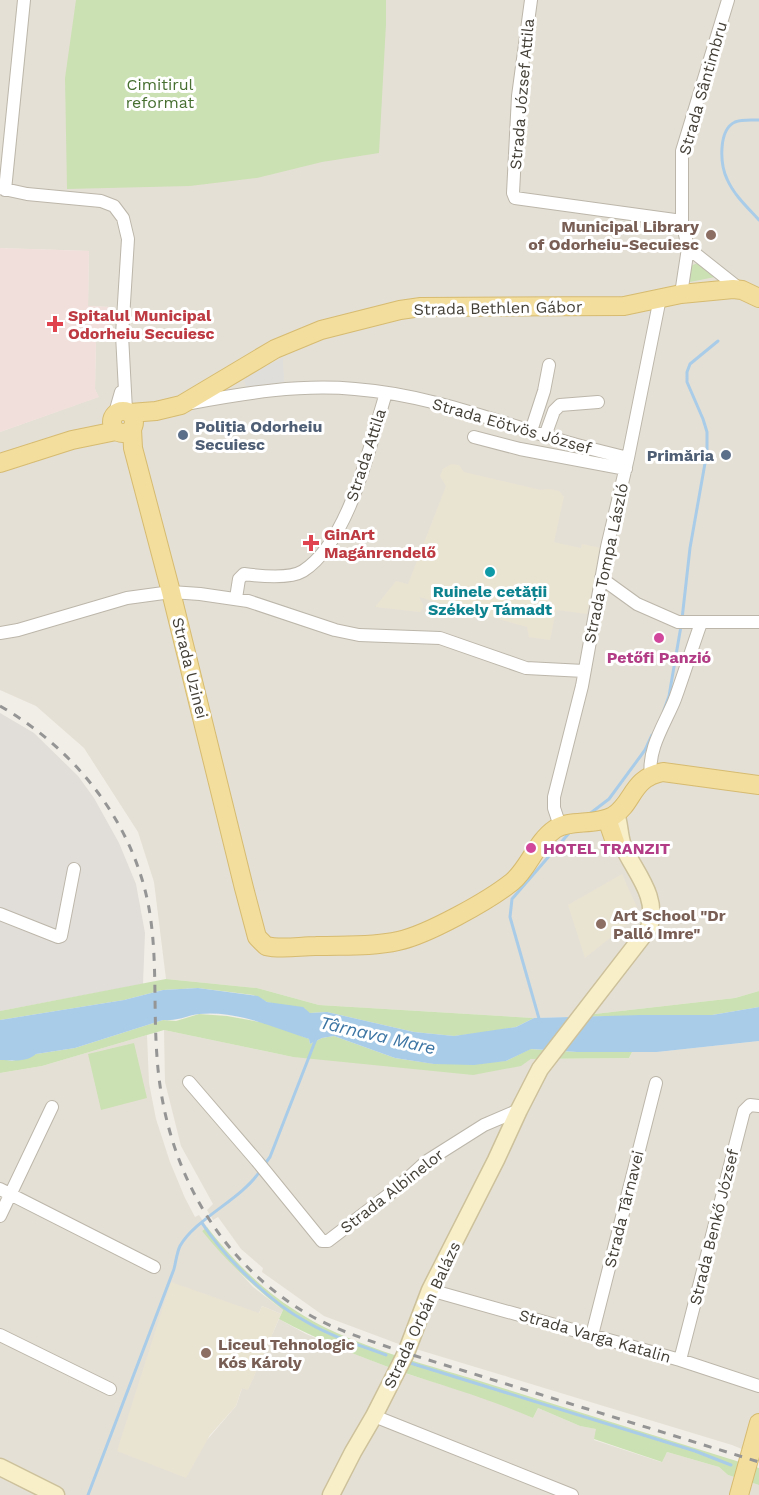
<svg xmlns="http://www.w3.org/2000/svg" width="759" height="1495" font-family="'Work Sans',sans-serif">
<style>
.residential{fill:#e5e0d5}
.industrial{fill:#e1ddd8}
.education{fill:#e9e3d2}
.medical{fill:#f1dfdb}
.green{fill:#cbe1b3}
.parking{fill:#e0dedb}
.water{fill:#a9cce8}
.lines{fill:none;stroke-linecap:round;stroke-linejoin:round}
.stream{stroke:#a9cce8;stroke-width:3}
.street-casing{stroke:#bcb6aa;stroke-width:14}
.secondary-casing{stroke:#ccc19b;stroke-width:19}
.primary-casing{stroke:#d6bb70;stroke-width:20}
.street{stroke:#fff;stroke-width:12}
.secondary{stroke:#f8efc9;stroke-width:16}
.primary{stroke:#f3de9e;stroke-width:18}
.rail{stroke:#959595;stroke-width:3;stroke-dasharray:8 8;stroke-linecap:butt}
.education-dot{fill:#8d6e63;stroke:#fff;stroke-width:2}
.health-dot{fill:#e0444e;stroke:#fff;stroke-width:2}
.service-dot{fill:#5c6f8a;stroke:#fff;stroke-width:2}
.culture-dot{fill:#0f9aa8;stroke:#fff;stroke-width:2}
.hotel-dot{fill:#d1479c;stroke:#fff;stroke-width:2}
.labels{text-anchor:middle;dominant-baseline:central;stroke-width:6;stroke-linejoin:round;paint-order:stroke}
.park-label{font-size:16px;fill:#466f30;stroke:#fff}
.street-label{font-size:16px;fill:#433f36;stroke:#fff}
.education-label{font-size:16px;font-weight:bold;fill:#785e54;stroke:#fff;text-anchor:start}
.health-label{font-size:16px;font-weight:bold;fill:#be3a42;stroke:#fff;text-anchor:start}
.service-label{font-size:16px;font-weight:bold;fill:#4e5e75;stroke:#fff;text-anchor:start}
.culture-label{font-size:16px;font-weight:bold;fill:#0d838f;stroke:#fff}
.hotel-label{font-size:16px;font-weight:bold;fill:#b23c85;stroke:#fff}
.water-label{font-size:18px;font-style:italic;fill:#3b74a3;stroke:#fff}
</style>
<rect width="100%" height="100%" fill="#f1eee7"/>
<!-- residential -->
<path class="residential" d="M0,0h759v991l-24,7 -167,19 -34,1 -215,-13 -62,-17 -91,-9 -12,-97 -16,-50 -54,-84 -48,-42 -36,-16v-258l98,-35 -3,-8 1,-49 14,1v-34l-22,-1 1,-55 -89,-3z
M164,1030l129,27 227,9 11,-7 98,-1 3,-6h25l102,-11v415l-27,-11 -336,-102 -72,-27 -62,-44 1,-4 -22,-19 -23,-32 -5,3 -6,-10 6,-6 -32,-58 -16,-64z
M147,1035l2,48 7,36 14,43 15,36 10,19 4,-2 8,12 -5,4 51,56 30,23 -2,4 -19,-8 -61,141 35,-41 6,-18 6,1 31,-70 27,15 41,17 54,21 94,29 38,17 5,-10 42,18 17,3 -3,11 67,22 6,-10 52,15 9,8 31,10v10h-759v-422l42,-7z"/>
<!-- industrial -->
<path class="industrial" d="M0,713l34,20 44,43 16,22 25,45 17,41 9,49 -2,51 -143,27z"/>
<!-- education -->
<path class="education" d="M451,464l8,1 5,7 77,18 8,-1 10,2 5,6 -10,45 27,6 1,-4 19,4 -14,66 -31,-4 -6,30 -21,-3 -2,-10 -108,-30 4,7v4l-3,4 -45,-5 21,-26 12,3 38,-98 -6,-10 3,-7z
M622,874l18,40 -55,44 -17,-53z
M171,1282l88,31 3,-7 19,8 -33,76 -6,-2 -6,18 -26,29 -24,43 -69,-27z"/>
<!-- medical -->
<path class="medical" d="M0,248l89,3 -1,55 22,1v35l-14,-1 -1,48 4,8 -99,35z"/>
<!-- green -->
<path class="green" d="M76,0h310v24l-7,129 -57,9 -65,16 -67,8 -123,3 -2,-111z
M698,263l17,14 -25,5v-16z
M166,979l91,9 62,17 215,13 -18,9 -27,5 -35,4 -40,-4 -87,-20 -17,1 -43,-11 -14,-7 -55,-7 -35,2 -39,10 -124,20v-9z
M759,991v16l-47,8 -144,2 167,-19z
M199,1014l28,2 44,8 38,15 1,5 12,-6 12,-2 61,22 39,6 72,-3 24,-12 47,3h55l-3,6 -98,1 -10,7 -48,9 -180,-18 -129,-27 -122,36 -42,7v-13l2,-1 10,2 24,-7 39,-6 88,-28 13,1z
M134,1043l13,55 -46,12 -13,-56z
M207,1227c24,31 53,61 86,82 54,36 126,53 187,72 93,29 186,58 279,87v17l-31,-10 -9,-8 -52,-15 -5,10 -68,-23 2,-10 -16,-3 -42,-18 -5,10c-43,-19 -86,-31 -131,-46 -42,-15 -84,-32 -123,-53l4,-9c-30,-24 -57,-49 -81,-79z"/>
<!-- parking -->
<path class="parking" d="M283,358l1,24 -38,5 -2,-7 12,-10z"/>
<!-- water -->
<path class="water" d="M198,988l60,8 9,6 36,5 7,6 17,-1 87,20 40,4 62,-9 18,-9 107,-3h71l47,-8v34l-102,11h-80l-46,-3 -25,12 -32,4 -40,-1 -39,-6 -61,-22 -12,2 -12,6 -1,-5c-34,-11 -72,-29 -110,-25 -14,2 -20,7 -36,6l-88,28 -39,6c-10,9 -25,6 -36,6v-40l124,-20 39,-10z"/>
<g class="lines">
<!-- stream -->
<path class="stream" d="M759,120c-7,0 -17,-1 -24,2 -17,8 -15,42 -8,57 7,16 20,28 32,41
M682,619l8,-71 17,-96v-20l-4,-13 -16,-37v-10l3,-8 28,-23
M664,710l5,-14 12,-70
M588,815l21,-16 36,-49 7,-15
M540,1022l-30,-105 2,-18 58,-67
M264,1165l6,-8 46,-118
M202,1223c22,34 68,79 103,98 25,15 54,24 81,34
M407,1362l288,89 36,14
M88,1495l86,-226c2,-8 3,-17 6,-23 15,-27 62,-47 80,-75"/>
<!-- street casing -->
<g class="street-casing">
<path id="street" d="M531,0l-13,96 -5,97 2,5 167,23
M0,188l27,6 74,7 13,5 9,12 5,21 -6,96 4,75
M5,190l19,-190
M688,248l53,42
M681,294l7,-46 -6,-27v-70l46,-151
M191,403c54,-10 109,-19 164,-14 68,5 133,29 198,49 25,8 50,14 75,20
M115,413l6,-21
M531,431l13,-40 5,-26
M545,436l9,-25 6,-6 38,-3
M474,437l46,12 106,20
M601,578l36,26 41,18h81
M236,598l3,-19 5,-5c15,2 46,5 59,-3 47,-30 67,-127 83,-178
M0,633l18,-3 109,-32 44,-6 29,2 48,7 87,29 24,5 81,3 86,30 58,3
M651,775c-4,-26 15,-53 24,-76 9,-25 17,-51 26,-76
M560,826l-6,-18v-11l28,-111 25,-139 21,-89 32,-160
M0,914l58,23 3,-1 13,-67
M189,1082l68,79 65,80h6l68,-52 31,-28 57,-36 35,-15
M0,1189l154,78
M0,1216l52,-109
M430,1290l250,70 79,26
M0,1335l110,54
M592,1335l64,-252
M680,1360l64,-249 6,-6 9,1
M374,1416l198,79"/>
</g>
<!-- secondary casing -->
<g class="secondary-casing">
<path id="secondary" d="M0,1467l56,28
M331,1495l22,-43 21,-36 32,-63 24,-63 66,-130 23,-50 21,-41 109,-141c10,-32 -14,-55 -26,-82 -4,-11 -3,-22 -7,-32"/>
</g>
<!-- primary casing -->
<g class="primary-casing">
<path id="primary" d="M112 422a11 11 0 1 1 22 0a11 11 0 1 1-22 0Z
M130,413l26,-2 25,-6 94,-56 46,-19 79,-20 21,-3 203,-1 57,-12 52,-5 9,1 17,8
M132,429l1,19 38,144 73,296 13,49 9,9c15,4 34,0 50,0 27,-1 56,1 82,-5 29,-6 90,-40 114,-59 17,-14 24,-40 43,-53 15,-10 40,-3 58,-13 21,-13 18,-38 50,-44l96,13
M0,463l72,-23 44,-9
M607,819l8,23
M739,1495l20,-72"/>
</g>
<!-- street -->
<use href="#street" class="street"/>
<!-- secondary -->
<use href="#secondary" class="secondary"/>
<!-- primary -->
<use href="#primary" class="primary"/>
<!-- rail -->
<path class="rail" d="M0,706c73,42 131,113 148,197 10,51 5,102 9,154 7,103 55,197 144,253 32,20 70,31 105,43l353,109"/>
</g>
<!-- markers -->
<g class="education-dot">
<circle cx="711" cy="235" r="6"/>
<circle cx="601" cy="924" r="6"/>
<circle cx="206" cy="1353" r="6"/>
</g>
<g class="health-dot">
<path d="M52 315h6v6h6v6h-6v6h-6v-6h-6v-6h6z"/>
<path d="M308 534h6v6h6v6h-6v6h-6v-6h-6v-6h6z"/>
</g>
<g class="service-dot">
<circle cx="183" cy="435" r="6"/>
<circle cx="726" cy="455" r="6"/>
</g>
<circle class="culture-dot" cx="490" cy="572" r="6"/>
<g class="hotel-dot">
<circle cx="659" cy="638" r="6"/>
<circle cx="531" cy="848" r="6"/>
</g>
<g class="labels">
<!-- park labels -->
<g class="park-label">
<text x="160" y="84">Cimitirul<tspan x="160" dy="18">reformat</tspan></text>
</g>
<!-- street labels -->
<g class="street-label">
<text transform="translate(703 88) rotate(-74)">Strada Sântimbru</text>
<text transform="translate(522 94) rotate(-85)">Strada József Attila</text>
<text transform="translate(498 308) rotate(-1)">Strada Bethlen Gábor</text>
<text transform="translate(512 426) rotate(16)">Strada Eötvös József</text>
<text transform="translate(366 455) rotate(-72)">Strada Attila</text>
<text transform="translate(606 563) rotate(-78)">Strada Tompa László</text>
<text transform="translate(190 668) rotate(76)">Strada Uzinei</text>
<text transform="translate(392 1191) rotate(-38)">Strada Albinelor</text>
<text transform="translate(624 1209) rotate(-76)">Strada Târnavei</text>
<text transform="translate(714 1227) rotate(-76)">Strada Benkő József</text>
<text transform="translate(422 1315) rotate(-65)">Strada Orbán Balázs</text>
<text transform="translate(595 1336) rotate(16)">Strada Varga Katalin</text>
</g>
<!-- education labels -->
<g class="education-label">
<text x="699" y="226" text-anchor="end">Municipal Library<tspan x="699" dy="18">of Odorheiu-Secuiesc</tspan></text>
<text x="613" y="915">Art School "Dr<tspan x="613" dy="18">Palló Imre"</tspan></text>
<text x="218" y="1344">Liceul Tehnologic<tspan x="218" dy="18">Kós Károly</tspan></text>
</g>
<!-- health labels -->
<g class="health-label">
<text x="68" y="315">Spitalul Municipal<tspan x="68" dy="18">Odorheiu Secuiesc</tspan></text>
<text x="324" y="534">GinArt<tspan x="324" dy="18">Magánrendelő</tspan></text>
</g>
<!-- service labels -->
<g class="service-label">
<text x="195" y="426">Poliția Odorheiu<tspan x="195" dy="18">Secuiesc</tspan></text>
<text x="714" y="455" text-anchor="end">Primăria</text>
</g>
<!-- culture labels -->
<g class="culture-label">
<text x="490" y="591">Ruinele cetății<tspan x="490" dy="18">Székely Támadt</tspan></text>
</g>
<!-- hotel labels -->
<g class="hotel-label">
<text x="659" y="657">Petőfi Panzió</text>
<text x="543" y="848" text-anchor="start">HOTEL TRANZIT</text>
</g>
<!-- water labels -->
<g class="water-label">
<text transform="translate(378 1035) rotate(13)">Târnava Mare</text>
</g>
</g>
</svg>
